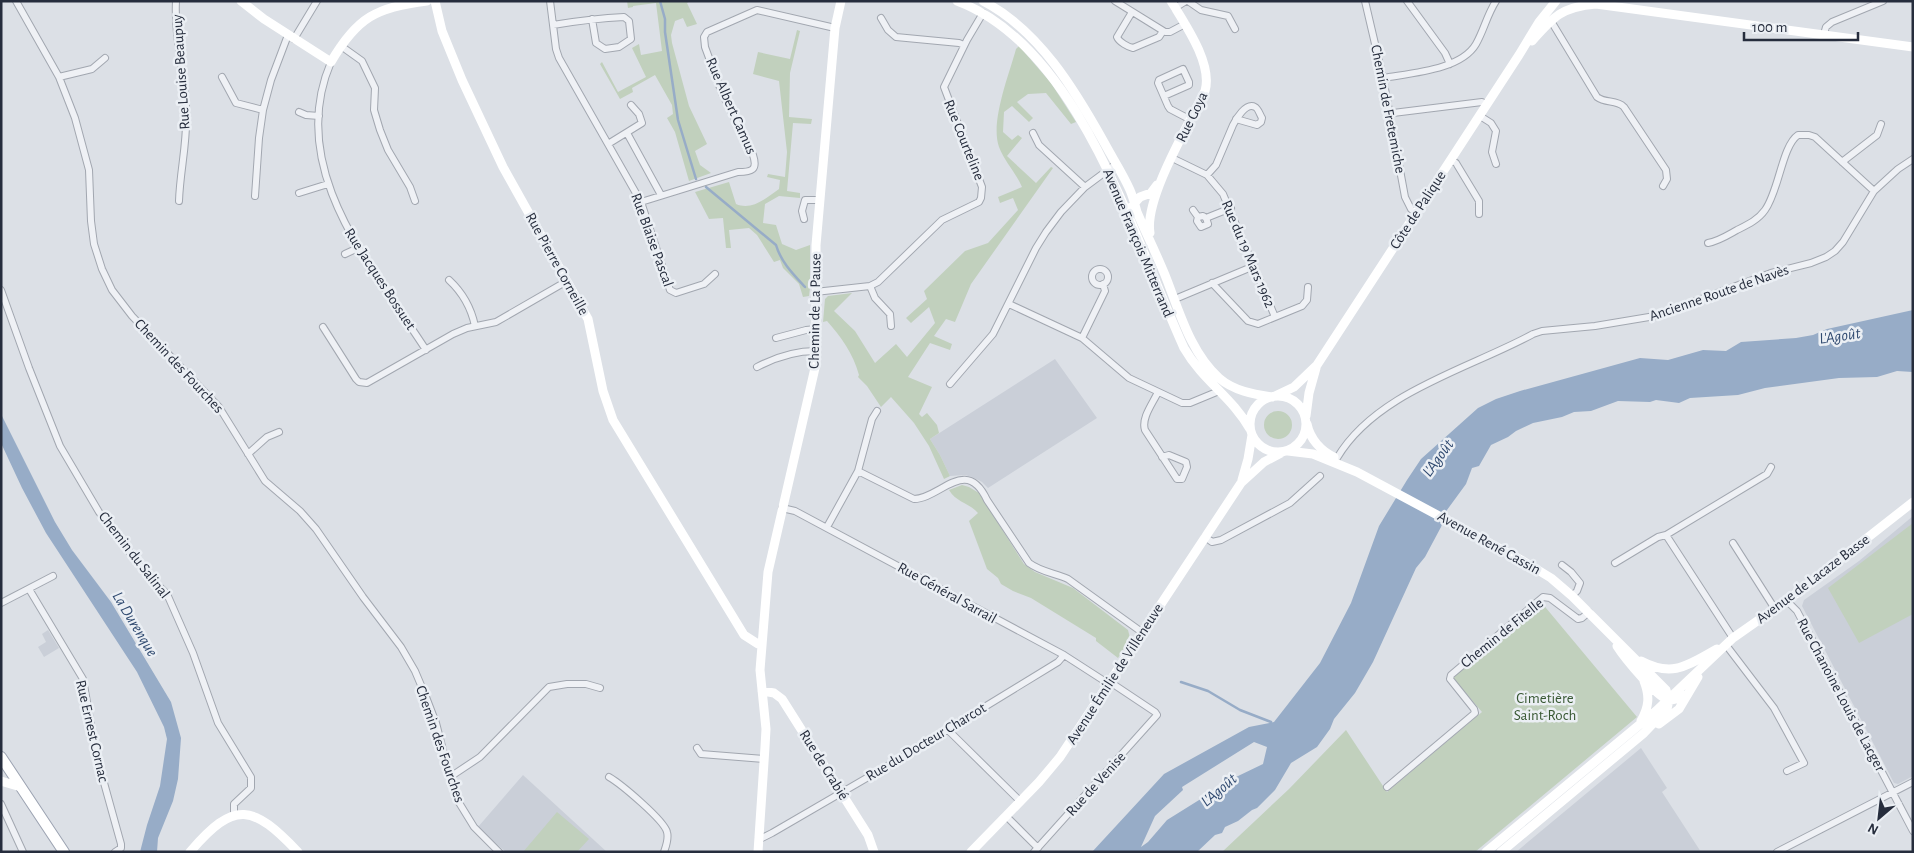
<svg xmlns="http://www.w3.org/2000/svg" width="1914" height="853" font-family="'Alegreya Sans',sans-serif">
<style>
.built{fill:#cacfd8}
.green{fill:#c1d0bd}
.water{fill:#97acc7;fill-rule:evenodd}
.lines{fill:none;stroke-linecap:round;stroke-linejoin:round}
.stream{stroke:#97acc7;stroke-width:2.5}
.street-casing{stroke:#a2a7b0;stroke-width:8}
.primary-casing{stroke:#9ca3b2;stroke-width:12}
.street{stroke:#eff1f5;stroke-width:6}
.secondary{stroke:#fff;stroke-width:9}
.primary{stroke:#fff;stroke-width:10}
.labels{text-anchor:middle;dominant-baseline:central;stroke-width:5;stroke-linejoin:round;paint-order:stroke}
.street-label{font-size:15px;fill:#262d3d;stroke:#ebeff4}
.park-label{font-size:15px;fill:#385833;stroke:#ebeff4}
.water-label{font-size:16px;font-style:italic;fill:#304a70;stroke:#ebeff4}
</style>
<rect width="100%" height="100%" fill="#dce0e6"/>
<!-- built -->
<path class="built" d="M1055,359l42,59 -109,70 -6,-6 -10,-5 -7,-2 -15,1 -10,-21 -10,-16z
M1913,516v260l-15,8 -4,-1 -92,-177 2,-6 55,-39z
M48,630l11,18 -15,9 -6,-10 8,-5 -4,-8z
M1641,748l26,40 -5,4 39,60h-185z
M523,775l84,77h-101l-20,-17 -8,-8z"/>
<!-- green -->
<path class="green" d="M627,1h63l-3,2 10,21 -10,3 -4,-9 -8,3 -4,14 1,8 17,63 18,38 -12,7 5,14 11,8 -22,8 -14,-49 -8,-14 6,-4 -1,-9 -17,-30 -23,13 1,4 -13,7 -20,-35 2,-2 16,30 28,-15 -14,-29 7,-4 2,11 21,-4 -6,-48 -23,3v1l-5,1z
M797,30l3,1 -10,42 -1,44 23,2 -1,5 -18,-1 -6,68 13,2v5l-21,-2 -14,8 -2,19 13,2 6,19 14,6 14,-5v43l-1,8 -6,1 -4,-13 -16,-16 -3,-8 -6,2 -17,-27 -8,-7 -20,2 2,18h-5l-3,-30 -14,1 -14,-27 34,-10 7,22c16,7 30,-6 43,-15l1,-9 -13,-3 1,-3 17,3 2,-25 -8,-71 -26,-7 5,-22 32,7z
M1019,46l32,37 25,39 -5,2 -25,-31 -18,1 -11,8 16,16 -4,4 -17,-16 -8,6 -1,20 9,8 6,-5 4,3 -15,18 29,27 15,-16 2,1 -82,116 -16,38 -9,-3 -12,17 18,8 -2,6 -20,-7 -22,34 24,10 -13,27 3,3 5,-4 10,12 2,8 -9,6 10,16 10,21 -6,3 -15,-33 -15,-23 -23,-26 -10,10 -14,-21 -9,-9 1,-2c-6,-22 -18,-38 -32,-54l-4,1 2,-23 3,-3 24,-3 -18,18 21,20 20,32 21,-19 11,13 28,-34 -6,-16 -18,16 -5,-5 21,-19 -3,-8 41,-40 23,-8 30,-33 -5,-12 -13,5 -2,-6 24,-10c-6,-14 -17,-25 -23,-40 -9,-25 10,-72 17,-98z
M1264 425a14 14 0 1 1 28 0a14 14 0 1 1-28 0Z
M962,485l7,2 10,6 45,71 11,8 38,16 55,42 2,8 -12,20 -22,-17v-3l-65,-40 -18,-7 -12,-7 -3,-6 -11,-9 -18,-48 9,-8c-10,-11 -21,-10 -29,-23z
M1913,523v91l-54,29 -31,-55z
M1541,602l96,115 -162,135h-253l67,-63 57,-59 41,62 95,-80 -30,-35z
M557,812l32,27 -12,13h-54z"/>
<!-- water -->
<path class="water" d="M1913,310v62l-16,-1 -20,6 -38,1 -74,10 -27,7 -48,3 -11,5 -23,-3 -6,2 -32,-1 -27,10 -17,1 -12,5 -29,6 -17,8 -8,6 -17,8 -12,21 -7,2 -6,16 -19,26 -6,17 -16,30 -9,11 -43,94 -18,31 -21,26 -4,10 -13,18 -26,16 -16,27 -18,18 -5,2 -14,11 -13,6 -3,6 -7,2 -18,17h-105l72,-78 85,-47 25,-5 46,-59 31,-60 28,-77 28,-46 14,-21 57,-51 18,-9 24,-8 120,-33 28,2 35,-10 23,1 15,-9 55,-4 17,-3 14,-6zM1254,742l13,5 -4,17 -27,13 -69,43 -19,22 -7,5 14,-31 28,-26 -1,-3z
M1,414l54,108 17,28 39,52 60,100 10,36 -3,41 -5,22 -15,37 -1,14h-17l7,-27 13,-39 7,-47 -3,-12 -27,-55 -91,-139 -24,-45 -21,-45z"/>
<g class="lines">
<!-- stream -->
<path class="stream" d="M660,1l5,18v13l13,88 18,59
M706,187l70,58c5,17 17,29 29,42
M1181,682l27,9 32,19 31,12"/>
<!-- street casing -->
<g class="street-casing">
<path id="street" d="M16,1l43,76 16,41 14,52 2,51 3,23 8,25 10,21 20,26 87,91 46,74 35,30 16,18 47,68 38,50 14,24 11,26 10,26 14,54 8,24 16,26 25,25
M176,1c-2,37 9,72 10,108 2,31 -6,61 -7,92
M550,1l6,48 3,9 82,144 29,88 6,3 28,-9 11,-10
M1115,1l50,31h5l15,-8
M1188,1l13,9 27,6 7,13
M1365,1l18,77 22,119 6,12 5,4
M1407,1l38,52 5,11
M1175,8l11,-7
M1132,12l-15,25c2,5 11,10 16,11l26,-11 4,-6
M881,18l7,12 8,7 63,6 5,2
M1551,21l46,76c9,7 19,2 27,10l42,63 1,9 -4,7
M553,25c24,-4 47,-7 71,-8l5,4 2,18 -12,8 -14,2 -9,-6 -4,-24
M1824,34l2,-7 6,-5 51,-21
M294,39l23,-38
M341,46l21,15 13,27 -1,22 6,20 8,20 22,37 5,14
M331,62c-46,107 41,204 95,288
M59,77l33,-8 13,-11
M222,77l14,26 27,7
M1383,78c28,-5 78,-8 93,-34 8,-14 11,-29 20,-43
M1164,96l25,-11v-3l-6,-13 -24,11 -1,3 10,23 2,3 21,11
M299,112l7,3 13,1
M1390,116l3,-3 89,-11 4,3
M1480,116l11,7 5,8 -4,21 4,12
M627,133l34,62
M1033,133l6,12 46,42
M608,144l34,-21 -3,-9 -8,-9
M1172,158l35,17 16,19 52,123
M1451,160l5,3 23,38v13
M1842,162l35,-27 4,-11
M1207,175l9,-10 17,-40c3,-6 13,-23 22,-18 3,1 5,8 7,11l-1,4 -4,3 -21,-6
M299,193l29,-9
M255,196l4,-58 4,-28 8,-30 17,-45
M641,202l97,-30c14,0 20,-2 15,-17l-31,-62 -17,-46 -1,-10 3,-5 50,-22 78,18
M1193,210l5,7
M1206,218l2,6 -7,3 -4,-6 1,-4 5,-1 3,2 25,-10
M804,219l-2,-8 3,-11h15
M1708,243c11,-2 20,-8 29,-13 10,-5 21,-10 28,-20 14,-19 17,-64 33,-75h11l6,2 59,54
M345,254l13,-6
M1092 277a8 8 0 1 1 16 0a8 8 0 1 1-16 0Z
M449,280c14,13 22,27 26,46
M1212,283l36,38 10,3 44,-18 5,-6 1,-13
M870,286l5,12 15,16 1,12
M1,290l28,78 31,78 39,66 46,60 22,22 26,59 25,70 33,54v11l-17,16v12
M815,292l55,-6 8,-4 64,-62 37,-18 2,-4 1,-11 -38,-100 23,-47 16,-27
M1175,299l79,-33
M1009,304l73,34 47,40 53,25h8l29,-12
M323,327l33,52 3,3 8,1 86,-49 14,-6 29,-6 71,-41
M776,338l30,-8 10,-1
M1082,338l23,-47 -2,-7
M757,367c17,-9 39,-16 59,-16
M950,384l43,-50 43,-86 10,-16 15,-20 24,-25 31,-23
M1158,392c-5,11 -17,26 -13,38l32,49h5l5,-12 -1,-5 -17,-7 -7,2
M248,454l19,-17 12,-5
M1337,458c39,-66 132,-89 196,-124l9,-3 53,-5 60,-10 116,-43 40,-10 15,-6 9,-6 8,-9 31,-51 24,-22 15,-10
M858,471l56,28c26,0 52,-44 73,1l42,63c12,9 26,10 39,16l75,54
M782,508l13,3 269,144 45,29
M827,527l31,-56 14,-52 5,-8
M1666,535l67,103
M1205,537l7,5 9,-2 69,-37 30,-27
M1733,543l42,66
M1615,563l43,-26 8,-2 101,-61 4,-7
M1562,565l9,7 9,11 -3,8 -5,5
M29,589l54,90 13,75 25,90v4l-6,4
M1787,601l10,10 116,220
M1,603l52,-27
M1726,645l48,63 30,55 -17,8
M947,729l73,72
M697,748l4,6 63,5
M450,777l30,-20 69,-70 18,-3h19l14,4
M609,777c12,7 55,43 58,55 2,7 -1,14 -3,20
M1387,787l88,-74 -1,-4 -24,-30 1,-4 92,-78 7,1 28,21 4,-1 7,-6
M1,804l22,48
M1006,816l32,32
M759,837l3,1 10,-5 129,-75 157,-96 6,-7
M1034,852l123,-137 -2,-3 -45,-30
M1777,852l136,-70"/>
</g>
<!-- primary casing -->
<g class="primary-casing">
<path id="primary" d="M1,757l63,95"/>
</g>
<!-- street -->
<use href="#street" class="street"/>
<!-- secondary -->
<path class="secondary" d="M241,1l23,18 67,43c26,-45 46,-55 96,-61
M435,1l7,30 20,49 41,87 85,152 15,72 10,29 131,215 14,9h4
M957,1c123,46 177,238 227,347 19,33 48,49 66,81
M983,1c56,29 92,89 122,143 8,15 18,30 25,46 3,7 5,15 7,22 9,21 19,41 28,63 14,35 25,77 54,103 15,13 34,16 53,19
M1532,41c22,-25 30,-34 64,-37l317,43
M1132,206l8,-9 11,-4 6,-8
M1150,233c-6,-34 39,-109 55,-142 8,-27 -20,-67 -34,-90
M1250 424a28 28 0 1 1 56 0a28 28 0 1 1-56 0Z
M1275,396l19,-9 23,-22 202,-310 20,-33 17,-21
M1306,416l3,-23 7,-25
M1307,424c3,15 14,27 27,33
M1288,451l25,3 44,18 166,89 28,17 21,18 94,94 3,10 -2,9 -23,24 -143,119
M1242,480l6,-21 4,-24
M1617,646c7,11 41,53 52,54 6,1 13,-4 19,-6
M1641,661c32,17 47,4 76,-12
M762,691l12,2 8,6 86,136 6,17
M1641,721c8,-14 9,-25 3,-40
M1659,724l20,-15 19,-32
M1,781l20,6
M190,852c45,-53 63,-47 108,0
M758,852l7,-105 1,-18 -6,-59 8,-98 47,-204 1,-17v-106l19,-217 6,-27
M971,852l68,-70 21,-25 181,-274 23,-21 17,-9
M1486,852l170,-141 77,-73 64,-45 116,-91"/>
<!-- primary -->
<use href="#primary" class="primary"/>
</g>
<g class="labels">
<!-- street labels -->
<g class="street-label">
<text transform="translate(181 72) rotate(-94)">Rue Louise Beaupuy</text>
<text transform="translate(731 106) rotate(66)">Rue Albert Camus</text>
<text transform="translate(1388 109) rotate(79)">Chemin de Fretemiche</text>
<text transform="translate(1192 117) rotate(-64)">Rue Goya</text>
<text transform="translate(964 140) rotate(68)">Rue Courteline</text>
<text transform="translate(1418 210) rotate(-57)">Côte de Palique</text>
<text transform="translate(652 240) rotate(70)">Rue Blaise Pascal</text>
<text transform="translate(1138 243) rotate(67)">Avenue François Mitterrand</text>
<text transform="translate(1248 254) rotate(67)">Rue du 19 Mars 1962</text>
<text transform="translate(557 264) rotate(61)">Rue Pierre Corneille</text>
<text transform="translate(380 279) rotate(57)">Rue Jacques Bossuet</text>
<text transform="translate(1719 293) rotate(-19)">Ancienne Route de Navès</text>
<text transform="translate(815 311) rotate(-89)">Chemin de La Pause</text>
<text transform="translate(179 366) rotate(47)">Chemin des Fourches</text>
<text transform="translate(1489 543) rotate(29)">Avenue René Cassin</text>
<text transform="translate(134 555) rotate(52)">Chemin du Salinal</text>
<text transform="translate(1813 579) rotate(-37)">Avenue de Lacaze Basse</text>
<text transform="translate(947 593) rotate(29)">Rue Général Sarrail</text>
<text transform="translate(1502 633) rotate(-39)">Chemin de Fitelle</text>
<text transform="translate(1115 674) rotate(-57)">Avenue Émilie de Villeneuve</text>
<text transform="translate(1841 695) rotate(62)">Rue Chanoine Louis de Lacger</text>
<text transform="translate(92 731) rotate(77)">Rue Ernest Cornac</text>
<text transform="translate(926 742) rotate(-31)">Rue du Docteur Charcot</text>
<text transform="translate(440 744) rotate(71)">Chemin des Fourches</text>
<text transform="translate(824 765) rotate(58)">Rue de Crabié</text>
<text transform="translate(1096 784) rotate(-48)">Rue de Venise</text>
</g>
<!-- park labels -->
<g class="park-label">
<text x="1545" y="698">Cimetière<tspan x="1545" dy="17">Saint-Roch</tspan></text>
</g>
<!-- water labels -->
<g class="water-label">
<text transform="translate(1840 336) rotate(-8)">L'Agoût</text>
<text transform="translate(1438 458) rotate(-54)">L'Agoût</text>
<text transform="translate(135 624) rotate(59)">La Durenque</text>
<text transform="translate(1219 790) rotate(-40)">L'Agoût</text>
</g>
</g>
<!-- border -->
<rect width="1914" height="853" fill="none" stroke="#262d3d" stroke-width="5"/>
<!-- north arrow -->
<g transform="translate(1879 818) rotate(208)" stroke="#ebeff4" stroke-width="4" paint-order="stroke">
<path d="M0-4L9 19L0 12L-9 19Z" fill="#262d3d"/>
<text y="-8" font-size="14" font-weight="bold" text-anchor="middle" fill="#262d3d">N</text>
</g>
<!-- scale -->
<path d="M1744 32v8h114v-8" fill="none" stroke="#262d3d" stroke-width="2.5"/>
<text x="1752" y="32" font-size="15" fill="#262d3d" stroke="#ebeff4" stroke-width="4" paint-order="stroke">100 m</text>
</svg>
